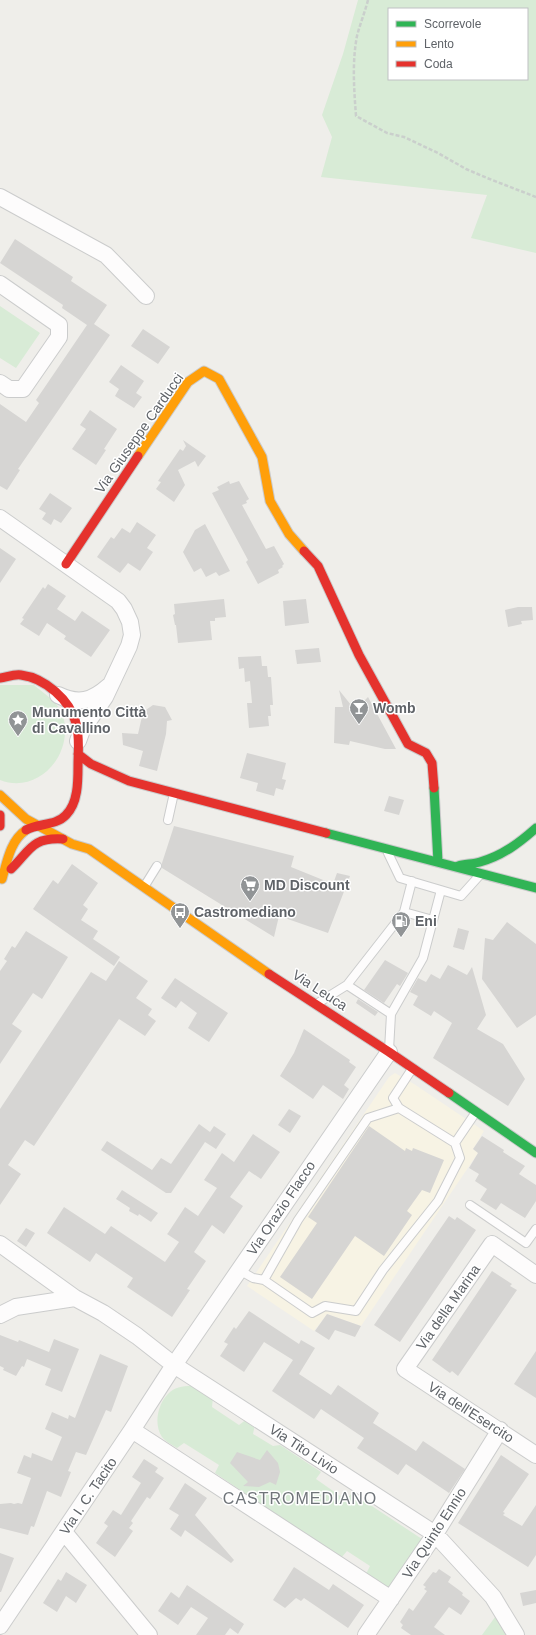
<svg xmlns="http://www.w3.org/2000/svg" width="536" height="1635" font-family="Helvetica,sans-serif">
<style>
.commercial{fill:#f7f3e4}
.green{fill:#d8ebd6;fill-rule:evenodd}
.building{fill:#d6d5d3}
.lines{fill:none;stroke-linecap:round;stroke-linejoin:round}
.lane-casing{stroke:#cbcccc;stroke-width:10}
.street-casing{stroke:#cbcccc;stroke-width:18}
.fast-casing{stroke:#cacacb;stroke-width:11}
.slow-casing{stroke:#cacacb;stroke-width:11}
.jam-casing{stroke:#cacacb;stroke-width:11}
.path{stroke:#cacfcc;stroke-width:2.5;stroke-dasharray:4 2;stroke-linecap:butt}
.lane{stroke:#fdfcfc;stroke-width:8}
.street{stroke:#fdfcfc;stroke-width:16}
.fast{stroke:#30b455;stroke-width:9}
.slow{stroke:#ff9f0a;stroke-width:9}
.jam{stroke:#e5322d;stroke-width:9}
.labels{text-anchor:middle;dominant-baseline:central;stroke-width:3;stroke-linejoin:round;paint-order:stroke}
.street-label{font-size:14px;fill:#5f6368;stroke:#fff}
.poi-label{font-size:14px;font-weight:bold;fill:#5f6368;stroke:#fff;text-anchor:start}
.quarter-label{font-size:16px;letter-spacing:1px;fill:#70757a;stroke:#fff}
</style>
<rect width="100%" height="100%" fill="#efeeea"/>
<!-- commercial -->
<path class="commercial" d="M395,1073l19,11 70,47 -11,18 5,4 -117,173 -34,-12 -13,17 -67,-45 142,-209z"/>
<!-- green -->
<path class="green" d="M358,0h178v253l-65,-15 16,-43 -166,-18 11,-40 -10,-22 21,-61zM389,9h138v70h-138z
M0,306l40,27 -24,35 -16,-10z
M0,685h34c8,7 19,14 25,23 5,5 6,16 6,23 0,33 -32,62 -65,49z
M194,1386l19,11 -1,10 27,18 8,-6 8,5 -2,10 20,12 7,-1 41,27 -5,7 30,21 6,-7 70,46 -34,50 -22,-15 4,-8 -23,-15 -6,7 -126,-85 4,-8 -35,-22 -7,5c-5,-3 -12,-7 -15,-11 -9,-13 -4,-35 8,-45 7,-6 16,-6 24,-6z
M498,1613l8,22h-24z"/>
<!-- building -->
<path class="building" d="M15,239l58,38 -2,4 36,24 -13,19 16,11 -92,134 2,1 -13,20 -7,-4v-82l26,18 13,-19 -3,-3 51,-75 -25,-17 1,-3 -63,-42z
M143,329l27,18 -12,17 -27,-18z
M121,365l23,16 -8,12 6,4 -8,11 -19,-12 4,-7 -10,-7z
M90,410l27,19 -13,20 2,1 -10,15 -24,-16 14,-20 -6,-4z
M183,440l23,16 -8,11 -3,-6 -17,9 7,15 -11,17 -18,-13 5,-7 -3,-1 22,-32 3,2 3,-5z
M229,481l1,3 9,-3 10,18 -3,2 1,2 -5,2 24,44 8,-3 10,18 -2,2 1,1 -5,3 1,3 -21,11 -12,-22 2,-2 -36,-67 7,-3 -2,-3z
M50,493l22,15 -11,15 -7,-4 -3,6 -9,-6 4,-6 -7,-4z
M137,522l19,13 -9,13 6,4 -13,19 -12,-8 -8,10 -23,-16 14,-20 3,2 8,-11 8,5z
M205,524l25,47 -11,5 -3,-4 -10,5 -5,-9 -7,4 -11,-20 12,-22z
M0,548l16,11 -16,24z
M48,584l18,12 -9,13 18,12 7,-10 28,19 -19,27 -27,-18 2,-3 -19,-13 -8,13 -19,-12 4,-5 -2,-1 21,-31 2,2z
M224,599l2,18 -11,1v3h-5l2,19 -34,3 -2,-18h-1l-2,-10 2,-1 -1,-10z
M306,599l3,24 -24,3 -2,-25z
M518,607h14l1,13 -12,1 1,3 -14,3 -3,-17z
M319,648l2,14 -24,2 -2,-14z
M261,656l1,10h5l1,11h3l2,28h-3l1,11h-3l1,10 -20,2 -2,-25h5l-2,-22 -5,1 -1,-14 -5,1 -1,-12z
M339,690l16,20 13,-13 28,52h-11l-35,-8 -1,4 -15,-2 1,-36h8z
M153,705l12,2 7,13 -5,1 -1,13 -9,37 -18,-5 4,-15 -20,-6 -1,-12 16,1 5,-22z
M247,753l39,10 -4,16 4,1 -3,10 -7,-2 -2,8 -18,-5 2,-8 -18,-5z
M389,796l15,4 -5,15 -15,-4z
M174,826l120,30 -3,11 42,17 4,-11 13,3 -22,57 -49,-17 -5,21 -112,-69v-5z
M72,864l26,19 -15,22 5,4 -7,11 17,11 -5,8 27,18 -6,9 -81,-57 20,-29 5,4z
M507,922l29,22v71l-19,13 -35,-49 3,-41 8,2z
M458,928l11,3 -5,19 -11,-3z
M26,931l42,26 -26,42 -9,-6 -21,31 10,7 -22,33v-93l7,-10 -3,-2 8,-13 3,2z
M385,960l23,13 -8,13 -3,-2 -13,19 -20,-13z
M119,961l29,20 -12,17 16,11 -4,6 8,6 -11,15 -26,-17 -85,127 -9,-6 -17,25 13,9 -21,31v-96l91,-137 15,9z
M448,965l19,10 5,-8 14,48 -9,14 26,15 22,35 -17,27 -75,-48 19,-35 -18,-12 -3,5 -18,-11 5,-9 -8,-4 8,-14 8,4 5,-8 9,5z
M175,978l53,35 -19,29 -21,-14 9,-15 -16,-12 -5,7 -15,-10z
M358,999l20,13 -3,4 -19,-13z
M304,1029l46,31 -1,2 7,5 -12,18 5,4 -6,10 -20,-14 -10,14 -33,-23 14,-23z
M289,1109l12,7 -11,17 -12,-8z
M199,1124l11,8 4,-6 12,8 -10,15 -11,-7 -34,51h-5l-65,-43 6,-9 45,29 9,-12 10,6z
M369,1126l36,25 1,-3 6,3 1,-3 31,12 -14,33 -8,-3 -15,21 5,4 -28,41 -29,-20 -43,63 -32,-22 37,-54 -9,-6z
M253,1134l27,18 -19,27 -12,-8 -19,26 13,9 -19,28 -12,-9 -18,27 12,9 -19,28 3,1 -18,27 -45,-30 6,-9 -37,-25 -6,9 -43,-29 17,-26 41,27 6,-8 54,36 14,-20 -12,-8 1,-1 17,-26 13,9 19,-28 -13,-8 18,-27 12,9z
M482,1136l22,14 -1,2 22,14 -6,8 17,11v16l-11,17 -24,-15 -5,7 -16,-10 7,-11 -12,-8 4,-7 -10,-6 9,-15 -5,-4z
M122,1190l36,23 -7,9 -12,-8 -1,2 -9,-5 1,-3 -14,-9z
M449,1216l6,4 2,-3 19,13 -76,112 -26,-17z
M26,1228l9,5 -9,14 -9,-6z
M492,1271l20,13 -2,2 7,4 -59,86 -6,-5 -2,2 -18,-13z
M249,1311l50,33 2,-4 14,8 -16,26 32,21 7,-10 41,28 -6,10 43,28 7,-10 42,28 -16,24 -43,-29 -8,11 -41,-27 7,-10 -43,-29 -7,10 -42,-28 21,-31 -29,-18 -20,30 -24,-16 8,-12 -4,-2 10,-15 2,2z
M327,1314l34,12 -6,11 -20,-7 -6,10 -14,-9z
M0,1335l18,7 1,-2 30,12 5,-13 25,10 -17,43 -17,-7 6,-16 -24,-10 -3,8 -2,-1 -6,10 -13,-6 1,-2 -4,-2z
M536,1351v47l-22,-14z
M100,1354l28,12 -17,46 -5,-2 -20,45 -10,-3 -8,19 3,1 -10,25 -14,-6 -13,36 -3,-1 -3,9 -28,-7v-24l11,-1 3,1 4,-1 4,1 9,-26 -14,-5 7,-18 7,3 1,-5 20,8 10,-24 -17,-8 7,-17 16,7 1,-4 6,3z
M267,1450l11,13 2,9 -4,13 -6,-3 -11,5 -16,-1 5,-4 -18,-19 7,-11 23,8z
M501,1455l28,19 -26,38 2,1 -2,2 19,11 14,-21v50l-8,12 -70,-44z
M144,1459l14,9 -3,4 9,6 -14,21 -3,-2 -16,24 2,2 -4,5 4,3 -18,26 -19,-14 12,-17 -4,-3 9,-13 8,5 20,-32 -9,-6z
M185,1483l22,15 -12,17 39,45 -3,3 -46,-33 -4,7 -11,-8 9,-14 -10,-6z
M0,1553l14,5 -13,34h-1z
M294,1567l35,23 4,-6 31,21 -16,23 -44,-30 -3,3 -5,-3 -11,10 -12,-8z
M439,1569l12,8 -3,5 15,11 -1,2 8,6 -9,14 -12,-8 -15,20 11,8h-34l-10,-7 2,-3 -3,-3 9,-14 4,3 14,-20 -3,-2 2,-2 -3,-2 10,-13 3,1z
M66,1572l21,13 -11,18 -10,-7 -9,16 -14,-9 15,-24 3,2z
M187,1585l57,39 -6,10 -8,-6 -5,7h-29l12,-17 -17,-11 -13,18 -20,-14 13,-19 8,6z
M536,1590v13l-13,3 -3,-13z"/>
<g class="lines">
<!-- lane casing -->
<g class="lane-casing">
<path id="lane" d="M168,820l6,-27
M388,853l12,25 61,18 18,-20
M144,887l13,-21
M404,912l29,8
M347,985l57,-73 8,-31
M318,1003l29,-18 44,29 -2,36
M391,1014l32,-56 18,-68
M412,1069l-19,29 6,10 56,35 21,-31
M470,1205l56,38 10,-14
M239,1270l14,8 11,2 48,33 13,-7 31,5 27,-41 55,-69 22,-43 -5,-15
M264,1280l34,-60 70,-102 31,-10"/>
</g>
<!-- street casing -->
<g class="street-casing">
<path id="street" d="M0,197l106,58 40,41
M0,284l59,41v12l-36,52h-14l-9,-6
M0,518l118,83 6,8 6,13 2,13 -3,11 -24,51 -23,33 -4,11
M58,695c21,10 34,6 51,-9
M0,1244l75,54 28,15 34,23 37,29 261,169 58,63 23,38
M536,1275l-44,-31 -87,125 131,86
M0,1315l16,-8 59,-9
M132,1430l259,169
M64,1532l85,103
M0,1626l132,-196 42,-65 215,-313
M366,1635l69,-101 65,-104"/>
</g>
<!-- fast casing -->
<g class="fast-casing">
<path id="fast" d="M434,788l4,74
M326,833l210,55
M458,866c7,-2 15,-2 22,-4 22,-6 39,-19 56,-34
M449,1093l87,60"/>
</g>
<!-- slow casing -->
<g class="slow-casing">
<path id="slow" d="M138,456l50,-74 16,-11 15,8 43,78 8,44 19,33 15,17
M0,795l26,24 46,25 17,5 180,125
M2,879c5,-17 8,-38 24,-49"/>
</g>
<!-- jam casing -->
<g class="jam-casing">
<path id="jam" d="M304,551l14,15 41,89 49,89 18,9 6,10 2,25
M66,564l72,-108
M0,678c7,-1 14,-4 21,-3 24,3 49,25 55,48 4,14 2,29 2,43 0,16 0,37 -12,49 -10,11 -28,8 -40,15
M78,754l13,10 38,17 197,52
M0,815v11
M11,869c19,-18 20,-32 52,-30
M269,974l120,78 60,41"/>
</g>
<!-- path -->
<path class="path" d="M368,0c-3,12 -8,24 -11,36 -5,26 -3,53 -1,80l31,17 17,4 34,16 28,16 21,9 49,19"/>
<!-- lane -->
<use href="#lane" class="lane"/>
<!-- street -->
<use href="#street" class="street"/>
<!-- fast -->
<use href="#fast" class="fast"/>
<!-- slow -->
<use href="#slow" class="slow"/>
<!-- jam -->
<use href="#jam" class="jam"/>
</g>
<!-- icons -->
<defs>
<g id="bar-pin" transform="scale(1)"><path d="M0 17L-7.5 6A9.5 9.5 0 1 1 7.5 6Z" fill="#919496" stroke="#fff"/><path d="M-6-5H6L.8 .8V4.5H3.5V6h-7V4.5H-.8V.8Z" fill="#fff"/></g>
<g id="sight-pin" transform="scale(1)"><path d="M0 17L-7.5 6A9.5 9.5 0 1 1 7.5 6Z" fill="#919496" stroke="#fff"/><path d="M0-6L1.8-2.2L6-1.7L2.9 1.2L3.7 5.4L0 3.3L-3.7 5.4L-2.9 1.2L-6-1.7L-1.8-2.2Z" fill="#fff"/></g>
<g id="supermarket-pin" transform="scale(1)"><path d="M0 17L-7.5 6A9.5 9.5 0 1 1 7.5 6Z" fill="#919496" stroke="#fff"/><path d="M-6-5.5h2.5l.6 2H6L4.5 2H-2.5L-4.4-4H-6ZM-1.5 3.2a1.3 1.3 0 1 0 .1 0ZM3 3.2a1.3 1.3 0 1 0 .1 0Z" fill="#fff"/></g>
<g id="bus-pin" transform="scale(1)"><path d="M0 17L-7.5 6A9.5 9.5 0 1 1 7.5 6Z" fill="#919496" stroke="#fff"/><path d="M-5-6H5V4H4V6H2V4H-2V6H-4V4H-5ZM-3.5-4V0h7V-4ZM-3.5 1.2v1.5H-2V1.2ZM2 1.2v1.5H3.5V1.2Z" fill="#fff"/></g>
<g id="fuel-pin" transform="scale(1)"><path d="M0 17L-7.5 6A9.5 9.5 0 1 1 7.5 6Z" fill="#919496" stroke="#fff"/><path d="M-5.5-6h7V0h2V4h1.3V-2.5L3-4.5l.8-.8L6-3V5H2.5V1h-1V6h-7ZM-4.2-4.7v3.2H.2V-4.7Z" fill="#fff"/></g>
</defs>
<g fill-rule="evenodd">
<use href="#bar-pin" x="359" y="708"/>
<use href="#sight-pin" x="18" y="720"/>
<use href="#supermarket-pin" x="250" y="885"/>
<use href="#bus-pin" x="180" y="912"/>
<use href="#fuel-pin" x="401" y="921"/>
</g>
<g class="labels">
<!-- street labels -->
<g class="street-label">
<text transform="translate(139 433) rotate(-55)">Via Giuseppe Carducci</text>
<text transform="translate(320 990) rotate(33)">Via Leuca</text>
<text transform="translate(281 1208) rotate(-56)">Via Orazio Flacco</text>
<text transform="translate(448 1307) rotate(-55)">Via della Marina</text>
<text transform="translate(471 1412) rotate(33)">Via dell'Esercito</text>
<text transform="translate(304 1449) rotate(33)">Via Tito Livio</text>
<text transform="translate(88 1496) rotate(-56)">Via I. C. Tacito</text>
<text transform="translate(434 1533) rotate(-57)">Via Quinto Ennio</text>
</g>
<!-- poi labels -->
<g class="poi-label">
<text x="373" y="708">Womb</text>
<text x="32" y="712">Munumento Città<tspan x="32" dy="16">di Cavallino</tspan></text>
<text x="264" y="885">MD Discount</text>
<text x="194" y="912">Castromediano</text>
<text x="415" y="921">Eni</text>
</g>
<!-- quarter labels -->
<g class="quarter-label">
<text x="300" y="1498">CASTROMEDIANO</text>
</g>
</g>
<!-- legend -->
<rect x="388" y="8" width="140" height="72" fill="#ffffff" stroke="#bfc1c3"/>
<rect x="396" y="21" width="20" height="6" fill="#30b455" stroke="#bfc1c3"/>
<text x="424" y="28" font-size="12" fill="#5f6368">Scorrevole</text>
<rect x="396" y="41" width="20" height="6" fill="#ff9f0a" stroke="#bfc1c3"/>
<text x="424" y="48" font-size="12" fill="#5f6368">Lento</text>
<rect x="396" y="61" width="20" height="6" fill="#e5322d" stroke="#bfc1c3"/>
<text x="424" y="68" font-size="12" fill="#5f6368">Coda</text>
</svg>
